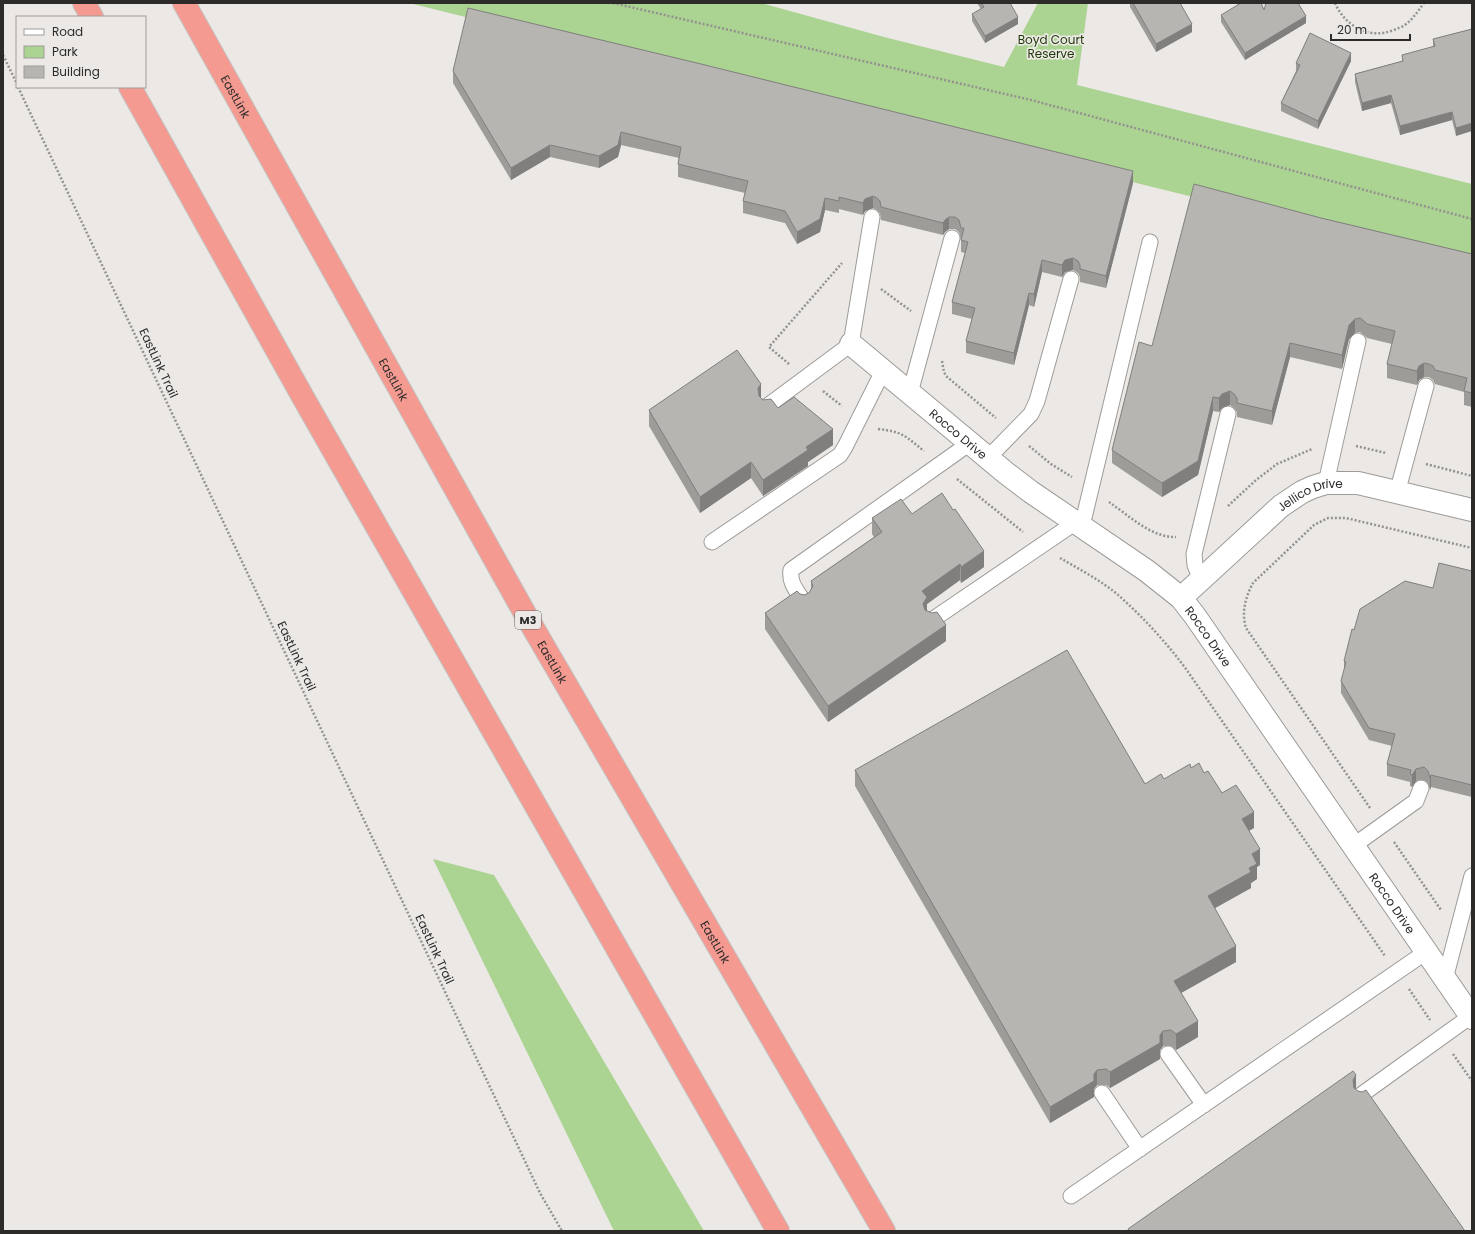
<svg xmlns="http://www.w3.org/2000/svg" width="1475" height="1234" font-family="Poppins,sans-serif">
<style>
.green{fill:#abd392}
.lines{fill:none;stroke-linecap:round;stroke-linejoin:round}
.service-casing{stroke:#9d9b98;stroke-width:17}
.minor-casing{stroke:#9d9b98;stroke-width:24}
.motorway-casing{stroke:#c4c4c3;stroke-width:24}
.path{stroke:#949290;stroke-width:2.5;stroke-dasharray:2 2;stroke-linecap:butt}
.service{stroke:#fff;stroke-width:15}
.minor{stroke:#fff;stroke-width:22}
.motorway{stroke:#f49a91;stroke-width:22}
.wall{fill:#9d9c99}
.shaded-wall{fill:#807f7d}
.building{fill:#b7b5b2;stroke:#807f7d}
.labels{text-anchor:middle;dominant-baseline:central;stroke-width:3.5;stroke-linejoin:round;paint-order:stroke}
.shield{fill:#ebe8e5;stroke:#656462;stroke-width:1}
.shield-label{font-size:11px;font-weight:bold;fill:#2c2b2a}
.park-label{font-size:12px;fill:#1e3807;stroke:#ebe8e5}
.street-label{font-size:12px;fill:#2c2b2a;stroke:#ebe8e5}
</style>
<rect width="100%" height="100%" fill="#ebe8e5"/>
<!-- green -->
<path class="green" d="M409,3h352l123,34 120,30 34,-64h50l-11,82 395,99v82z
M433,859l61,16 210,356h-90z"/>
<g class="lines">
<!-- service casing -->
<g class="service-casing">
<path id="service" d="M910,393l42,-155
M766,407l85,-63 21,-127
M988,458l43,-44 6,-13 34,-122
M1326,483l32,-142
M1397,493l29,-107
M1082,526l68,-284
M712,542l128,-87 5,-8 38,-76
M1201,580l-6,-15 -1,-11 34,-140
M804,602c-7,-11 -15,-19 -13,-32l179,-127
M932,620l144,-98
M1353,846l63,-45 5,-13
M1445,979l27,-103
M1168,1054l36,51
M1102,1093l38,56
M1361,1095l110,-79
M1071,1196l355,-244"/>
</g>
<!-- minor casing -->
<g class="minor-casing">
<g id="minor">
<path id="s1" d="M851,344l155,129 25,19 116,79 34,27 14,18 277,402"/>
<path id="s2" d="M1181,598l100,-92 21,-14 11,-5 13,-4h32l114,27"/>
</g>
</g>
<!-- motorway casing -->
<g class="motorway-casing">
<g id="motorway">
<path d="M84,3l8,14"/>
<path id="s3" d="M184,3l344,616 356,612"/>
<path d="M130,87l174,312 474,832"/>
</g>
</g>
<!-- path -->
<path class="path" d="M613,3l418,97 441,119
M1335,3c10,23 34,37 59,27 4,-2 8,-3 11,-5 8,-6 13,-14 19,-22
M3,55l14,29
M18,87l522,1106 22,38
M881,289l30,22
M942,361l2,11 2,4 50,42
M789,364l-20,-17 73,-84
M823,391l19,15
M878,429c25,3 26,6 46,22
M1029,446l22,18 21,13
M1356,446l30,7
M1426,464l46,12
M957,479l66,53
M1109,502c19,13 43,36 67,35
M1228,506l28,-26 21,-16 35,-15
M1060,558c19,11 40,22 57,36 26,23 49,48 69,75l199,287
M1370,808l-124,-180c-5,-16 0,-32 7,-45l61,-58 14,-7h18l126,30
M1394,842l47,68
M1409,989l21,31
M1453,1054l19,27"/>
<!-- service -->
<use href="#service" class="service"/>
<!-- minor -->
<use href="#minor" class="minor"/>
<!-- motorway -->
<use href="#motorway" class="motorway"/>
</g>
<!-- wall -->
<path class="wall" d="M977,3h33l8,21 -33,19 -13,-22v-7l9,-5z
M1130,3h50l12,29 -36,20 -26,-45z
M1264,10l42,13 -61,37 -24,-38v-7z
M1472,29l-16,107 -4,-16 -52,15 -9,-32 -29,8 -7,-29v-8l47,-13v-6l31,-8v-8z
M1351,61l-33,68 -37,-18v-8l15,-32v-8z
M453,71l680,112 -27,105 -26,-6v-5l-2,-4 -5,-3 -8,2 -3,5 -20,-5 -8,35 -5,-2 -15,60 -48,-12v-12l6,-22 -20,-5v-12l13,-49 -4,-1v-12l-2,-8 -4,-3h-6l-4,3 -2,3 -62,-15 -1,-7 -3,-3 -4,-2 -8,3 -2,4 -24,-6v4l-14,-3 -5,22 -23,12 -12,-21 -42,-10v-12l2,-8 -67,-16v-13l1,-6 -58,-13 -3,12 -19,11 -49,-11 -39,23 -58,-97z
M1321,218l151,36v153l-8,-2v-13l-29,-8 -2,-4 -4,-3h-5l-5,3 -2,5 -30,-7v-14l5,-20 -25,-6 -3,-3 -4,-3 -5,1 -6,6 -7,30 -52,-12 -18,68 -35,-8v-5l-3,-4 -4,-3 -8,3 -3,4 -6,-1 -15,64 -36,22 -50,-34v-13l40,-104z
M761,398l17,10 55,37 -25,17v4l-45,30 -12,-18 -51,35 -51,-87v-16z
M912,514l72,53 -23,16 -1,-3 -33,24v6l19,31 -118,81 -63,-93v-16l35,-19 4,1 5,-2 2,-4v-8l63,-44 -2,-3v-16z
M1472,571v226l-41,-10 -1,3 -2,-7 -4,-3 -8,1 -4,6 -2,-1v-4l-23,-6v-12l5,-18 -23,-6 -28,-47v-12l3,-8v-12l10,-31 79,-42z
M1191,768l13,5 18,20 32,35 -5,3 11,34 -3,2v12l-6,4v5l-36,20 21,54 -55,31 17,44 -22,13 -5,-4h-8l-3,4v9l-50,29 -4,-3h-9l-3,4v8l-44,26 -195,-337v-16l290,14 19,-5z"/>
<!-- shaded-wall -->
<path class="shaded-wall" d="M1306,16v7l-61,37v-7z
M1018,17v7l-33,19v-7z
M1192,24v8l-36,20v-8z
M1351,53v8l-33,68v-8z
M1391,95v8l-29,8v-8z
M1452,112v8l-52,15v-9z
M1472,123v8l-16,5v-8z
M621,132v13l-3,12 -19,11v-12z
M550,145v12l-39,23v-12z
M1133,171v12l-27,105v-12z
M873,196v12l-8,3 -2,4v-12l2,-4z
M825,198v12l-5,22 -23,12v-12z
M949,217v12l-4,3 -2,3v-12l2,-3z
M1073,258v12l-8,2 -3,5v-12l3,-5z
M1042,260v12l-8,35v-13z
M1029,293v12l-15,60v-12z
M1355,319v14l-6,6 -7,30v-14l7,-30z
M1290,343v14l-18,68v-14z
M1424,363v14l-5,3 -2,5v-14l2,-5z
M761,384v16l-3,4v-16z
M1230,391v14l-8,3 -3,4v-14l3,-4z
M1213,397v14l-15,64 -36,22v-14z
M833,429v16l-25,17v4l-45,30v-16l43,-33z
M751,462v16l-51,35v-16z
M984,551v16l-23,16v-16z
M960,564v16l-33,24v9l-4,-6 -1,-16z
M946,625v16l-118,81v-16z
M1416,769v12l-4,6v-12z
M1431,775v12l-1,3v-12z
M1254,812v16l-12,6v-15z
M1260,849v16l-3,2v12l-6,4v5l-43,24v-16l41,-28 3,-14z
M1236,946v16l-62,35v-16z
M1198,1021v16l-22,13v-16z
M1163,1031v15l-3,4v9l-50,29v-16l50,-37z
M1097,1070v15l-3,4v8l-44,26v-16l44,-33z
M1356,1075v13l-3,4v-12z"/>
<!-- building -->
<path class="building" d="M981,3h29l8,14 -33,19 -13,-22 12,-7z
M1133,3h47l12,21 -36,20z
M1241,3h20l3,7 2,-7h32l8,13 -61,37 -24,-38z
M468,8l233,56 432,107 -27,105 -26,-7v-4l-2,-4 -5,-3 -8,2 -3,5 -20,-5 -8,34 -5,-1 -15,60 -48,-12 9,-33 -23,-6 16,-60 -7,-2 3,-12h-3l-2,-8 -4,-3h-6l-4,3 -2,3 -62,-16 -1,-6 -3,-3 -4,-2 -8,3 -2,4 -24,-6v4l-14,-3 -5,21 -23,13 -12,-21 -42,-10 5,-20 -70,-17 3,-17 -60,-15 -3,13 -19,11 -49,-11 -39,23 -58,-97z
M1472,29v94l-16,5 -4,-16 -52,14 -9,-31 -29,8 -7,-29 48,-13 -1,-6 33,-9 -2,-7z
M1310,33l41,20 -33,68 -37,-18 19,-38 -4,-2z
M1194,184l127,34 151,36v139l-8,-2 3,-13 -32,-8 -2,-4 -4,-2 -5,-1 -5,3 -2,5 -30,-7 8,-33 -28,-7 -3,-3 -4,-3 -5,1 -6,6 -7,30 -52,-12 -18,68 -35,-8v-5l-3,-4 -4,-3 -8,3 -3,4 -6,-1 -15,64 -36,22 -50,-33 27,-108 13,4z
M737,350l24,34 -3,4 1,8 4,4 8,-1 7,9 16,-11 39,32 -27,18 2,3 -45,30 -12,-18 -51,35 -51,-87z
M942,493l11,17 2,-1 29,42 -23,16 -1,-3 -38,27 5,6 -4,7 2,6 7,3 5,-1 9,13 -118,81 -63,-93 32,-22 3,3 4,1 5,-2 4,-7 -2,-5 71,-49 -10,-14 29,-19 11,15z
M1439,563l33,8v214l-41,-10 -1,3 -2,-7 -4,-4 -8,2 -4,6 -2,-1 1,-4 -24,-6 8,-30 -26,-6 -28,-47 5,-19 -2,-1 8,-32 2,1 6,-21 45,-28 28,7z
M1067,650l78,134 16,-10 3,5 26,-15 1,4 8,-5 5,10 4,-2 14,22 14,-8 18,27 -12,7 18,30 -8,5 5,10 -8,4 2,4 -43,24 28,50 -62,35 24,40 -22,13 -5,-4 -8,1 -3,4v8l-50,29 -4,-3 -9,1 -3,4v7l-44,26 -195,-337z
M1353,1071l3,4 -3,5 1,8 4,3 4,1 4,-2 99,141h-336l-1,-2z"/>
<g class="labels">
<!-- shield labels -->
<rect class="shield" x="515" y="611" width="26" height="18" rx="3"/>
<g class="shield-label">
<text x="528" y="620">M3</text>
</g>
<!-- park labels -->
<g class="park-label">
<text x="1051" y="39">Boyd Court<tspan x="1051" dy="14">Reserve</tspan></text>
</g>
<!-- street labels -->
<g class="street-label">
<text stroke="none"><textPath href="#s3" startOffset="107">EastLink</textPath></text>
<text transform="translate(159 363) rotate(65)">EastLink Trail</text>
<text stroke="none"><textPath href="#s3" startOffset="431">EastLink</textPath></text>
<text stroke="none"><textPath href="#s1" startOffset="140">Rocco Drive</textPath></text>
<text stroke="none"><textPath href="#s2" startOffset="168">Jellico Drive</textPath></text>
<text stroke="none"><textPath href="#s1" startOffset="464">Rocco Drive</textPath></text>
<text transform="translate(297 656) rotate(65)">EastLink Trail</text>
<text stroke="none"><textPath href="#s3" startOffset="755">EastLink</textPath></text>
<text stroke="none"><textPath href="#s1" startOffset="788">Rocco Drive</textPath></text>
<text stroke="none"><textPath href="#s3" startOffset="1079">EastLink</textPath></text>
<text transform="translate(435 949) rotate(65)">EastLink Trail</text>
</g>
</g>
<!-- border -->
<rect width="1475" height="1234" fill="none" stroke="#2c2b2a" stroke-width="8"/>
<!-- legend -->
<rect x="16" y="16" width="130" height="72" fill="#ebe8e5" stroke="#9f9c9a"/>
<rect x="24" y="29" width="20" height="6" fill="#ffffff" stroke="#9f9c9a"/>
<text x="52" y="36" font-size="12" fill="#2c2b2a">Road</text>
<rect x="24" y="46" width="20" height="12" fill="#abd392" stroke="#9f9c9a"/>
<text x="52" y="56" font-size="12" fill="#2c2b2a">Park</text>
<rect x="24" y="66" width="20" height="12" fill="#b7b5b2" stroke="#9f9c9a"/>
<text x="52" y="76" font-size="12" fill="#2c2b2a">Building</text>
<!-- scale -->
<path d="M1331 34v6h79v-6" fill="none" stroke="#2c2b2a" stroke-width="2"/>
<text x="1337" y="34" font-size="12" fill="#2c2b2a" stroke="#ebe8e5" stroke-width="3" paint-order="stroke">20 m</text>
</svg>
